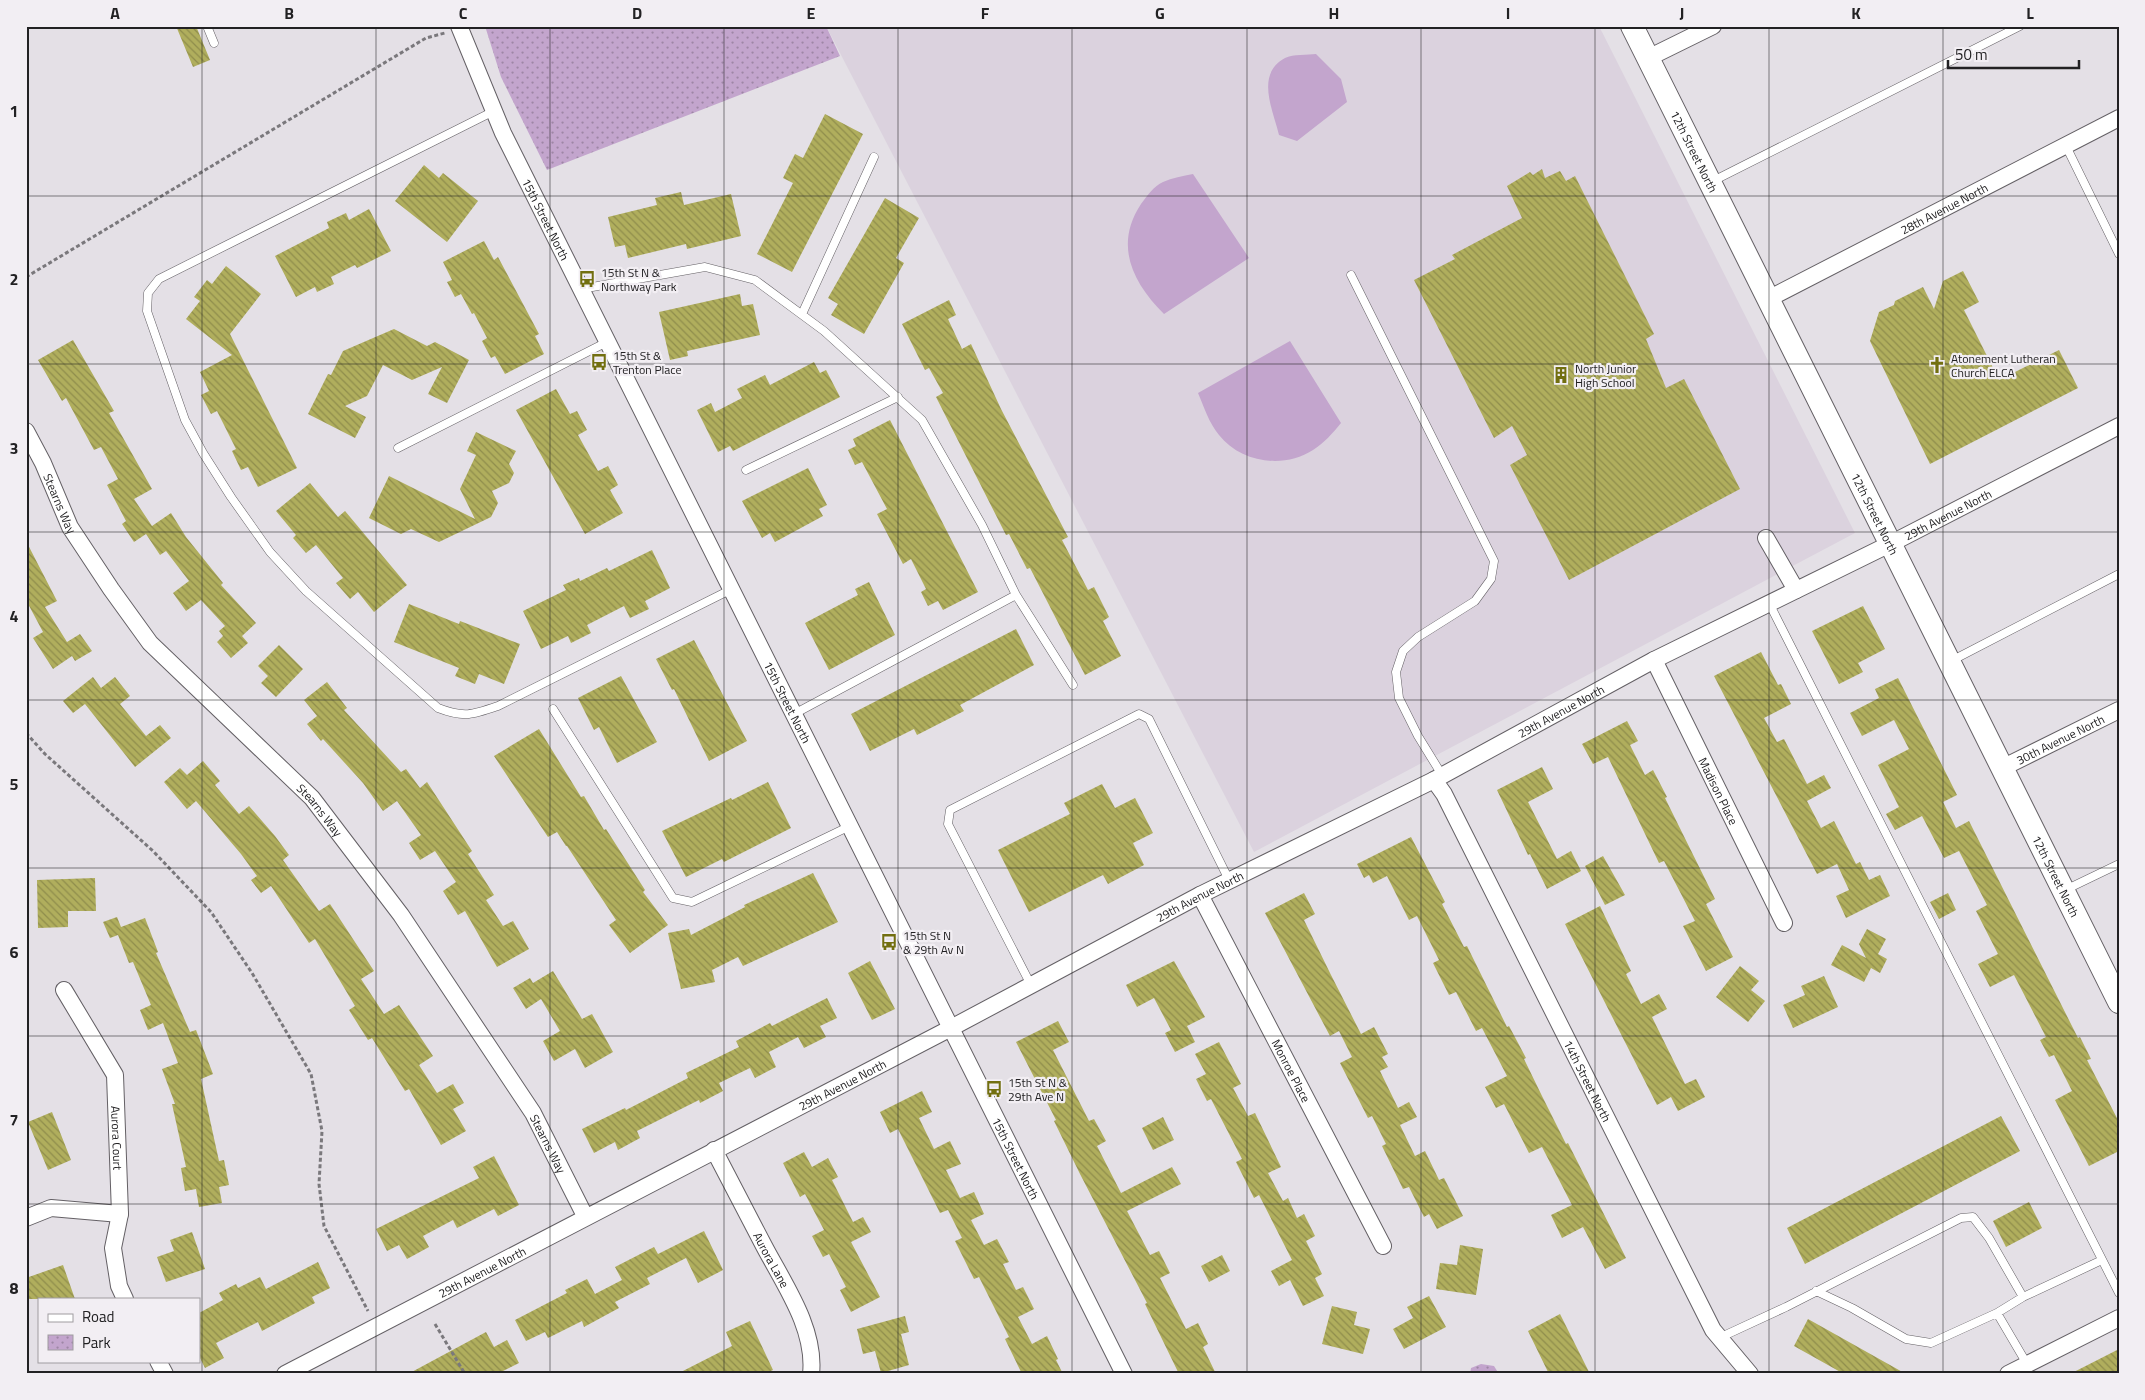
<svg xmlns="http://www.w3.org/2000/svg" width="2145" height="1400" font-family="'Titillium Web',sans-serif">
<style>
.built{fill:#dbd2de}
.park{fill:url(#park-dots)}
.pitch{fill:#c3a5cd}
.building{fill:url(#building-back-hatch)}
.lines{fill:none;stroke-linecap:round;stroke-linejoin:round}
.lane-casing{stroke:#646065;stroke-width:9}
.street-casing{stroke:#646065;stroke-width:18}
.secondary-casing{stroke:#646065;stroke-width:24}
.path{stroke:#7a787c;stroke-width:3;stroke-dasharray:4 2.5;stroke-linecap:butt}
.lane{stroke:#fff;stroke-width:8}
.street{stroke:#fff;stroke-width:16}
.secondary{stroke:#fff;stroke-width:22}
.grid{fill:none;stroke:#222123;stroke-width:1;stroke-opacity:0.55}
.labels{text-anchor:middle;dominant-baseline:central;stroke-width:4.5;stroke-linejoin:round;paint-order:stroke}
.street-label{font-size:12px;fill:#222123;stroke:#f2eef3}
.poi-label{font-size:12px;fill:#222123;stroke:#f2eef3;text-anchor:start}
.neatline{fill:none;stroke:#222123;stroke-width:2}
.grid-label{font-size:16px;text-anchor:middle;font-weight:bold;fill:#222123}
</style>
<defs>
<pattern id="park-dots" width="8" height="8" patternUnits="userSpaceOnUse" patternTransform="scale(1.25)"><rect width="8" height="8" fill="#c3a5cd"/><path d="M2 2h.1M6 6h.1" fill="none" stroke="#9e86a6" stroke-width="1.8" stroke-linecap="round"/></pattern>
<pattern id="building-back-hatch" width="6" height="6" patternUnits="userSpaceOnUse" patternTransform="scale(1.25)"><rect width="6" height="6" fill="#b0ae5d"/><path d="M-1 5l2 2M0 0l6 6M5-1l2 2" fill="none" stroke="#8f8d4c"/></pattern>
</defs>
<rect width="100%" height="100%" fill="#e4e0e6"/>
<!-- built -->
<path class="built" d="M826,26h773l256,507 -601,319z"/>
<!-- park -->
<path class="park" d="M485,26h341l14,30 -293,114 -46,-93z
M1481,1364l13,2 5,8h-29l1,-6z"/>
<!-- pitch -->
<path class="pitch" d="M1316,54l25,25 6,23 -50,39 -18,-6c-6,-25 -24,-61 6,-77 8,-4 23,-3 31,-4z
M1193,174l56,84 -85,56c-32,-32 -50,-69 -23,-110 6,-8 13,-18 22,-22 9,-4 20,-6 30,-8z
M1290,341l51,82c-8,10 -17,20 -28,27 -29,19 -72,13 -94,-15 -10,-12 -15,-28 -21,-42z"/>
<!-- building -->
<path class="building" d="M176,26h20l14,34 -17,7z
M825,114l38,20 -71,138 -35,-18 36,-71 -10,-5 12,-24 8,4z
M424,165l15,13 4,-5 35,28 -31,41 -52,-41z
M1542,169l3,9 15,-7 6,10 9,-5 79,158 -8,5 20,49 18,-9 56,110 -171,91 -59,-115 17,-10 -15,-29 -18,12 -80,-158 41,-21 -3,-4 70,-37 -15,-32 23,-14 3,3z
M681,192l3,13 47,-11 10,42 -54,13 -1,-5 -58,14 -3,-13 -10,2 -7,-30 49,-12 -2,-7z
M885,198l34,20 -23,40 8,5 -40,71 -33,-19 7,-11 -10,-6z
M369,209l22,42 -34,17 -2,-3 -24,12 3,7 -17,8 -2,-5 -19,10 -21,-41 54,-28 -2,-6 19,-9 3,7z
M484,241l10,19 4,-3 41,77 -4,2 9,18 -39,20 -10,-18 -4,2 -9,-17 5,-3 -13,-25 -2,1 -11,-20 -6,3 -8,-15 5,-2 -9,-18z
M226,266l35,28 -31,40 67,134 -39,19 -10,-20 -7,3 -9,-19 4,-2 -19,-38 -6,3 -10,-19 8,-4 -9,-19 32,-17 -46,-36 14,-18 -6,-4 13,-17 5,4z
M1963,271l16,31 -15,8 35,70 60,-30 19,38 -148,76 -60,-123 9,-29 15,-7 1,-4 28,-14 11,22 9,-28z
M740,294l2,12 11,-2 7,31 -73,16 1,5 -18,4 -11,-48z
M949,300l7,15 -8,4 14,30 9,-5 30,65 67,128 -6,3 26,50 6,-3 15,30 -6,4 18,35 -36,19 -55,-107 -3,1 -18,-35 -3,1 -70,-138 7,-4 -14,-25 -4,2 -23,-46z
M394,329l33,17 8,-4 34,18 -22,43 -19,-9 14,-27 -30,13 -29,-15 -16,31 -22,10 21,11 -11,21 -47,-24 20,-40 3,1 12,-24z
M73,340l41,71 -5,2 43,76 -18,10 18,27 19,-13 15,24 37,46 -2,2 35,38 -14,13 6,7 -17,15 -14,-16 6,-6 -4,-5 6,-5 -24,-26 -15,11 -13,-18 16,-12 -23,-30 -6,4 -14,-21 -12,8 -12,-18 4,-3 -19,-36 11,-6 -17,-32 -7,3 -28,-52 -4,3 -24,-41z
M814,362l6,11 6,-3 14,27 -107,54 -3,-5 -12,6 -21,-42 14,-7 4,9 27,-14 -5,-9 28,-14 5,10z
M556,389l14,25 7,-3 10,19 -9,5 20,36 10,-5 10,19 -8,5 13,23 -38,21 -69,-124z
M890,420l88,172 -35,18 -5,-9 -10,5 -7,-14 5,-3 -15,-30 -8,5 -26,-50 10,-5 -25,-47 -7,3 -7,-15 8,-4 -3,-7z
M476,432l40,19 -7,13 5,9 -5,10 -17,8 6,12 -7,14 -52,25 -28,-13 -10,5 -32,-16 20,-42 86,43 -15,-30 16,-34 -9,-4z
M808,468l19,37 -8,4 4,7 -48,26 -5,-9 -8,5 -20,-37z
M310,483l28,34 7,-6 62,74 -33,27 -16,-20 -8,7 -14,-16 7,-5 -27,-33 -10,8 -13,-15 3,-3 -20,-24z
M26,541l31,60 -12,6 22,35 13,-8 12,17 -17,10 -3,-5 -19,13 -20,-31 10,-6 -17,-32z
M652,550l18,38 -25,13 4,8 -19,9 -6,-12 -37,19 4,8 -20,10 -3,-7 -27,13 -18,-38 43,-21 -3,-5 16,-7 1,3 27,-13 2,3z
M869,582l26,53 -66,35 -24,-47 53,-28 -3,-6z
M409,604l50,20 1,-3 60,23 -16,40 -25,-10 -4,10 -20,-8 4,-8 -65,-26z
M1863,606l22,43 -27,14 5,9 -24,12 -27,-53z
M1016,629l18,36 -74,40 4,6 -47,24 -3,-6 -44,22 -19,-37z
M694,640l53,101 -38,20 -35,-72 -2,1 -16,-31z
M279,645l24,24 -27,28 -15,-14 7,-7 -10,-10z
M1761,652l17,33 3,-1 10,20 -27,14 13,24 7,-3 23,45 17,-9 7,13 -24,13 14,27 13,-7 22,43 4,-2 9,18 11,-5 10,21 -44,22 -10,-22 13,-6 -12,-26 -20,10 -103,-198z
M621,676l36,66 -40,21 -18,-36 -5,3 -16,-32z
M93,677l8,11 14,-11 15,19 -10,8 26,32 14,-11 11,13 -36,29 -50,-63 -12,9 -10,-12z
M1898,678l59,117 -14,7 13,26 13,-7 109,217 2,-1 11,22 -4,1 32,62v29l-30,15 -34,-66 17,-9 -18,-36 -5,2 -9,-17 6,-3 -32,-62 -24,12 -12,-23 20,-10 -22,-43 11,-6 -28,-54 -15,7 -22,-42 -27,14 -9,-16 13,-7 -21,-42 31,-16 -15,-29 -32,16 -12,-23 29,-15 -4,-9z
M327,682l20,26 -3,2 57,62 5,-3 14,19 7,-6 45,69 -4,3 26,41 -8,5 17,26 10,-5 16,28 -32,18 -32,-56 -7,4 -15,-24 13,-9 -21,-31 -15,9 -11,-17 12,-8 -24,-34 -14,10 -20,-28 -40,-44 -2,2 -14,-17 10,-8 -13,-16z
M1627,721l11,20 -8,4 15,30 8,-5 14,27 -2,1 50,101 -9,5 27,53 -27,14 -23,-45 12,-5 -31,-60 -5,2 -51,-106 -15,7 -11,-20z
M539,729l42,68 3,-1 20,34 2,-1 39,61 -2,2 25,33 -38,28 -21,-28 7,-5 -49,-74h-1l-9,-14 -9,5 -54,-81z
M203,761l17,20 -5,4 24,29 10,-8 26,30 14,19 -6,5 36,51 11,-7 44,67 -13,8 23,35 15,-9 34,51 -14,9 18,28 16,-9 11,19 -11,6 13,22 -25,14 -32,-56 -4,2 -33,-53 -4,2 -19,-30 6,-4 -40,-67 -6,4 -38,-57 -10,7 -10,-13 6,-4 -16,-22 -45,-53 -9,8 -23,-27 16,-14 7,7z
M1542,767l11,22 -25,13 29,57 14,-8 10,20 -34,18 -17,-35 -2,1 -31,-65z
M768,782l23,46 -67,34 -2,-3 -36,18 -24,-46 69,-33 1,2z
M1102,784l13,24 20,-10 18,35 -20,10 11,22 -36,19 -5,-9 -74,37 -31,-62 72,-36 -6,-11z
M1411,837l34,65 -3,2 22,43 3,-1 40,81 2,-1 17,32 -2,1 18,37 24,48 2,-1 58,115 -21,11 -22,-42 -21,11 -11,-23 21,-10 -30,-58 -13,6 -25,-49 -8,4 -11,-21 22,-11 -25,-48 -6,3 -20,-39 -7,3 -16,-32 6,-3 -22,-44 -8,4 -22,-44 -14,7 -4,-8 -5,3 -7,-14z
M1603,856l22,39 -20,10 -20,-39z
M813,873l25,49 -95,44 -5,-9 -26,13 3,12 -34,7 -13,-56 21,-4 2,6 54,-28 -1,-2z
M95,878l1,33h-28v16l-30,1 -1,-48z
M1304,893l11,21 -11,6 27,55 30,59 13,-7 14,27 -6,3 6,10 -8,4 18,37 11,-6 8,15 -17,8 15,31 10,-5 14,29 5,-2 19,38 -26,13 -8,-15 -5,3 -15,-30 -6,2 -21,-43 4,-2 -14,-28 -4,2 -28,-55 12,-6 -13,-26 -9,5 -65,-123z
M1948,893l8,17 -17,9 -9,-17z
M1600,906l31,65 -5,3 15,30 18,-10 8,15 -15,8 33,67 11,-5 9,18 -27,14 -7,-14 -14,8 -92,-181z
M117,917l4,10 24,-9 13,34 -2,1 34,79 6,-2 17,44 -12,5 18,82 5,-1 5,25 -10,2 3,16 -23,4 -3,-18 -11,2 -4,-23 5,-1 -14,-63h3l-13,-35 16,-6 -15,-40 -15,7 -8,-20 11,-5 -18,-43 -4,1 -11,-28 -8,3 -7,-16z
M1867,929l19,10 -8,15 9,5 -7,14 -9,-5 -7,14 -33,-17 11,-20 24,13 -7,-14z
M870,961l25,48 -23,11 -24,-47z
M1174,961l31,56 -18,9 8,16 -20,10 -10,-19 6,-3 -17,-32 -17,9 -11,-22z
M1740,966l19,15 -8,9 14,11 -17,21 -32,-25z
M553,971l29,48 10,-5 21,38 -28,16 -10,-19 -21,12 -11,-20 17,-10 -19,-32 -15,10 -13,-21 17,-10 3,5z
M1824,976l14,31 -45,21 -10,-23 22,-10 -4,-9z
M827,998l10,20 -17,8 6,11 -22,11 -6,-11 -29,15 7,15 -21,11 -5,-10 -31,15 4,8 -23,12 -1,-3 -62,31 3,7 -22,12 -3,-8 -21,11 -12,-24 43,-21 1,2 62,-32 -2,-5 53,-26 -3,-6 34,-18 2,3z
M1058,1021l11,21 -16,8 36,71 5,-2 12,22 -9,5 24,47 51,-26 9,17 -54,27 23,44 9,-4 11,22 -10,5 26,51 12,-6 10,21 -5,3 13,27h-37l-34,-70 2,-1 -67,-129 -26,-53 2,-1 -40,-78z
M1219,1042l22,42 -8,4 15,28 7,-3 26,54 -13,6 15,28 5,-3 9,20 7,-4 11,22 -9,5 16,33 -7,4 9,18 -21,10 -13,-26 -11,6 -8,-15 21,-11 -33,-65 -5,3 -18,-36 6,-3 -31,-60 -4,2 -11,-22 10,-5 -11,-20z
M922,1091l10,21 -13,6 15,31 16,-8 11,23 -15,6 14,28 14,-6 10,22 -13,6 13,25 13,-6 12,23 -6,2 13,26 7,-3 11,22 -16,8 14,27 15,-8 11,23 -2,1 7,14h-41l-17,-35 4,-2 -30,-60 -5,2 -19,-38 7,-3 -14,-28 -8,3 -42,-84 -8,4 -10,-21z
M52,1112l19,48 -23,10 -20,-48z
M2001,1116l19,35 -215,113 -18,-36z
M1163,1117l11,23 -21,10 -11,-22z
M804,1152l8,15 16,-9 10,19 -6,3 21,42 10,-5 8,15 -20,10 29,55 -29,15 -11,-22 6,-3 -17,-33 -6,3 -11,-21 12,-6 -19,-36 -5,3 -17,-34z
M494,1156l25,49 -21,11 -4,-7 -37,19 -4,-8 -30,16 6,11 -22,12 -8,-14 -12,6 -11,-22 103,-51 -6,-11z
M2029,1202l13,26 -36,19 -13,-26z
M704,1231l19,39 -25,13 -12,-25 -39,20 3,6 -35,18 4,6 -35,19 -2,-6 -34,17 -3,-6 -19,9 -11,-21 52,-27 -2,-3 22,-11 8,15 27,-14 -7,-13 39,-20 4,7z
M192,1232l13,37 -39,13 -9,-25 17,-6 -4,-11z
M1460,1245l23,4 -7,46 -40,-6 4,-26 17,2z
M1222,1255l8,16 -21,11 -8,-16z
M318,1262l12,26 -18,9 3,6 -53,28 -4,-9 -42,21 8,15 -19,10 -6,-12v-43l24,-13 -4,-7 17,-9 2,4 22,-11 6,12z
M63,1265l12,34h-49v-21z
M1429,1296l17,31 -42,22 -11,-20 20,-11 -6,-11z
M1332,1306l25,6 -3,13 16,4 -7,25 -41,-10z
M1560,1314l30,60h-41l-21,-43z
M905,1316l4,16 -8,2 8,31 -28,8 -6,-22 -12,3 -6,-25z
M1808,1319l98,55h-62l-50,-28z
M750,1321l23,49 -9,4h-87l55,-28 -6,-14z
M486,1332l8,15 13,-7 12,23 -22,11h-89z
M2119,1349v21l-8,4h-41z"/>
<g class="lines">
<!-- lane casing -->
<g class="lane-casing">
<path id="lane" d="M207,26l7,17
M494,111l-335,168 -11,14 -1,18 38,109 18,33 28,44 39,55 36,39 132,117c26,10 34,7 60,-2l234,-117
M2066,146l53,108
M1711,182l309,-156
M1351,275l143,286 -3,18 -16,22 -57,36 -15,14 -7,21 3,26 19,38 24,39
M581,289l124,-22 50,13 69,51 98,89 60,105 34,70 57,90
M802,314l72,-157
M398,448l209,-106
M746,470l152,-73
M1769,603l350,690
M1951,661l168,-87
M553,709l120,189 19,4 158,-76
M794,714l222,-119
M2065,890l54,-26
M1031,985l-83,-161 2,-14 189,-96 10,5 80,161
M1816,1291l36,17 54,31 25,4 66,-30
M2023,1297l-26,16 30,51
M1719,1338l67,-31 175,-89 12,-1 16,21 34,59 79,-37"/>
</g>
<!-- street casing -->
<g class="street-casing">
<g id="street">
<path id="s1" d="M459,26l44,107 621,1241"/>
<path d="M1648,58l65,-32"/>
<path id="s2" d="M1768,299l351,-181"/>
<path id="s3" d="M26,431l17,32 27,64 41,62 39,54 162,155 89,117 132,198 52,103"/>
<path d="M1766,538l30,52"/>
<path id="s4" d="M1654,660l130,263"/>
<path id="s5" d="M2002,768l117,-58"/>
<path id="s6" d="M1434,780l10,14 269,536 37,44"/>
<path id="s7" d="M1200,895l183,351"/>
<path id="s8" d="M64,990l51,85 5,139 -7,34 6,38 6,13"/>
<path id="s9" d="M714,1150c17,32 33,64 50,96 20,38 52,83 47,128"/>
<path d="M26,1218l25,-10 69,6"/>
<path d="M158,1361l7,13"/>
<path id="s10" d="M285,1374l666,-346 249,-133 234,-115 220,-120 236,-116 229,-118"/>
<path d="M2008,1374l111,-56"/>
</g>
</g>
<!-- secondary casing -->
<g class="secondary-casing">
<g id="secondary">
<path id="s11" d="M1632,26l487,976"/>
</g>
</g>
<!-- path -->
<path class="path" d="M26,277l400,-239 19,-5
M26,733l19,21 108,97 58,61 41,61 59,101 11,57 -3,53 5,42 44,85
M435,1324l30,50"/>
<!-- lane -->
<use href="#lane" class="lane"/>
<!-- street -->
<use href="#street" class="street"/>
<!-- secondary -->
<use href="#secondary" class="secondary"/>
</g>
<!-- grid -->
<path class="grid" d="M202,26v1348M376,26v1348M550,26v1348M724,26v1348M898,26v1348M1072,26v1348M1247,26v1348M1421,26v1348M1595,26v1348M1769,26v1348M1943,26v1348M26,196h2093M26,364h2093M26,532h2093M26,700h2093M26,868h2093M26,1036h2093M26,1204h2093"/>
<!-- icons -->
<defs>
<g id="bus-bare" transform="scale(1.35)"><path d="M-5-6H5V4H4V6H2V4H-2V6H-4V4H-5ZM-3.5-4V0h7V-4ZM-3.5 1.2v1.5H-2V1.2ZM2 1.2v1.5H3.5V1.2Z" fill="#726f10" stroke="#f2eef3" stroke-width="2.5" paint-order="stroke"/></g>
<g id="church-bare" transform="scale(1.35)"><path d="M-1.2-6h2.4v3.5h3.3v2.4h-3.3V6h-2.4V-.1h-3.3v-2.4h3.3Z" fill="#726f10" stroke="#f2eef3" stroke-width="2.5" paint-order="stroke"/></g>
<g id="building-bare" transform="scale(1.35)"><path d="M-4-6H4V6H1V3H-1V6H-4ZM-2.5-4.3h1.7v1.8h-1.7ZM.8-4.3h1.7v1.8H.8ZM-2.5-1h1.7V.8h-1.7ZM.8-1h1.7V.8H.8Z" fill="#726f10" stroke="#f2eef3" stroke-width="2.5" paint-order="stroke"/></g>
</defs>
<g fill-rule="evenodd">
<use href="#bus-bare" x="587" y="279"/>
<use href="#bus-bare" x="599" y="362"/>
<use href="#church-bare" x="1937" y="365"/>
<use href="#building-bare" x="1561" y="375"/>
<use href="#bus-bare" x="889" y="942"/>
<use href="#bus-bare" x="994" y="1089"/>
</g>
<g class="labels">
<!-- street labels -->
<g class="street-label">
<text stroke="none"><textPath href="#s11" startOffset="140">12th Street North</textPath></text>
<text stroke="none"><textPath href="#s2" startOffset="198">28th Avenue North</textPath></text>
<text stroke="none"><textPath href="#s1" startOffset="212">15th Street North</textPath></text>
<text stroke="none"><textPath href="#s3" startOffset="80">Stearns Way</textPath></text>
<text stroke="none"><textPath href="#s11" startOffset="545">12th Street North</textPath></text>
<text stroke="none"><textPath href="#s10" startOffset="1872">29th Avenue North</textPath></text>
<text stroke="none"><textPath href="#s1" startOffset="752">15th Street North</textPath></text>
<text stroke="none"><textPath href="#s10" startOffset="1438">29th Avenue North</textPath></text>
<text stroke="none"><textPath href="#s5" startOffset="65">30th Avenue North</textPath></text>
<text stroke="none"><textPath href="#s4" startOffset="146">Madison Place</textPath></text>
<text stroke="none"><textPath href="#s3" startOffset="485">Stearns Way</textPath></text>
<text stroke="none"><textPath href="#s11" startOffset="950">12th Street North</textPath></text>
<text stroke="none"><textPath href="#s10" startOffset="1032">29th Avenue North</textPath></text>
<text stroke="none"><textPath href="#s7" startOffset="198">Monroe Place</textPath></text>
<text stroke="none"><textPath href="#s6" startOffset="338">14th Street North</textPath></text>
<text stroke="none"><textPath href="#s10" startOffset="628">29th Avenue North</textPath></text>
<text stroke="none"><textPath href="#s8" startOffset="162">Aurora Court</textPath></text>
<text stroke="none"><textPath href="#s3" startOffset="890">Stearns Way</textPath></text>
<text stroke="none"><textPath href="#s1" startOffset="1262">15th Street North</textPath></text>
<text stroke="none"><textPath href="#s9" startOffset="124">Aurora Lane</textPath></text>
<text stroke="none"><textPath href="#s10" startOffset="222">29th Avenue North</textPath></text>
</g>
<!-- poi labels -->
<g class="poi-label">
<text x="601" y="272">15th St N &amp;<tspan x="601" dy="14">Northway Park</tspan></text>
<text x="613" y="355">15th St &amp;<tspan x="613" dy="14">Trenton Place</tspan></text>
<text x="1951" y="358">Atonement Lutheran<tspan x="1951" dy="14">Church ELCA</tspan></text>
<text x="1575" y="368">North Junior<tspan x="1575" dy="14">High School</tspan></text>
<text x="903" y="935">15th St N<tspan x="903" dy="14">&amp; 29th Av N</tspan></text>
<text x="1008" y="1082">15th St N &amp;<tspan x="1008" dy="14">29th Ave N</tspan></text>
</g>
</g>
<!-- border -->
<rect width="2145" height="1400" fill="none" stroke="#f2eef3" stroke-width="55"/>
<!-- legend -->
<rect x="38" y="1298" width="162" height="65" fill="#f2eef3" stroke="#9f9ca0"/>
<rect x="48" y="1314" width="25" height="8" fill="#ffffff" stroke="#9f9ca0"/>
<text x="82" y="1322" font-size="15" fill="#222123">Road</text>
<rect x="48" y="1335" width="25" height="15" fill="url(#park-dots)" stroke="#9f9ca0"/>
<text x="82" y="1348" font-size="15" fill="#222123">Park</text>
<!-- scale -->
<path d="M1948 60v8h131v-8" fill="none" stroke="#222123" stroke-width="2.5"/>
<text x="1955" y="60" font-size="15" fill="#222123" stroke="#f2eef3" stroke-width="4" paint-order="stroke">50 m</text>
<rect x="28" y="28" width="2090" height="1344" class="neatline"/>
<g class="grid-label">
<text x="115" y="19">A</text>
<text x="289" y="19">B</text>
<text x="463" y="19">C</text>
<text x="637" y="19">D</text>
<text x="811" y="19">E</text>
<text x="985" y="19">F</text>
<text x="1160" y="19">G</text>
<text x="1334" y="19">H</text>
<text x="1508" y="19">I</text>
<text x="1682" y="19">J</text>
<text x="1856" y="19">K</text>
<text x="2030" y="19">L</text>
<text x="14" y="117">1</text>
<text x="14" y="285">2</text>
<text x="14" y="454">3</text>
<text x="14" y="622">4</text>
<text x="14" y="790">5</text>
<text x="14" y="958">6</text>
<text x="14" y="1126">7</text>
<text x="14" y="1294">8</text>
</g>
</svg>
